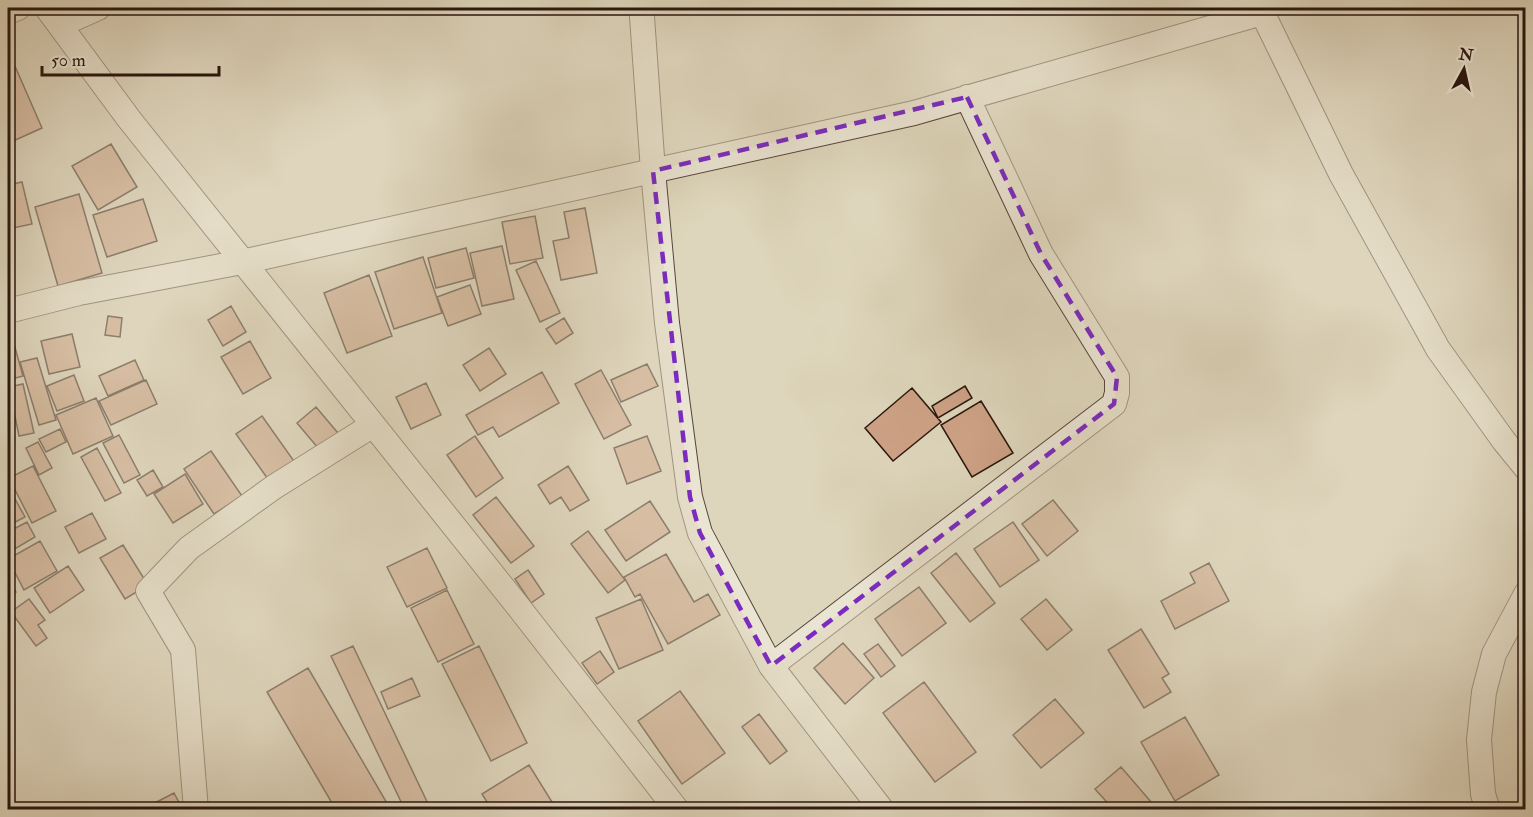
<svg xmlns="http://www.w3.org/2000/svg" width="1533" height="817" font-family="'IM FELL Double Pica',serif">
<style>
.building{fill:#cea286;stroke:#29160f;stroke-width:1.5}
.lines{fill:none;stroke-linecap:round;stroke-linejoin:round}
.minor-casing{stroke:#56463a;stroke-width:26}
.minor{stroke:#eae4d3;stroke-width:24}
.marked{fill:none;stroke:#7b2cbf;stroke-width:4.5;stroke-dasharray:12 8;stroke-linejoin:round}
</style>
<rect width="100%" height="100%" fill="#ded6bc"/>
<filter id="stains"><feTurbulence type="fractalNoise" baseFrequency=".00333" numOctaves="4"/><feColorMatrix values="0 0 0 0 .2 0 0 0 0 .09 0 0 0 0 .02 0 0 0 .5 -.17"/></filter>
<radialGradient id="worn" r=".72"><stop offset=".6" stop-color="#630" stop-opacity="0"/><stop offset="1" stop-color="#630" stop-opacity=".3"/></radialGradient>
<!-- building -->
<path class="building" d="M8,50l34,78 -31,14 -3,-8z
M111,144l26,43 -39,23 -26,-44z
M22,182l10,42 -24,5v-44z
M79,194l23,79 -44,13 -23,-79z
M143,199l14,42 -50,16 -14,-42z
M585,208l12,65 -36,7 -8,-39 16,-3 -5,-26z
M535,216l8,42 -33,6 -8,-42z
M502,246l12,53 -32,7 -12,-53z
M466,248l8,30 -38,10 -8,-30z
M423,257l19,56 -48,16 -19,-57z
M536,261l24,52 -20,9 -24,-52z
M369,275l23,61 -45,17 -23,-60z
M470,285l11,29 -33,12 -11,-29z
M231,306l15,26 -23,14 -15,-26z
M108,316l14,2 -2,19 -15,-2z
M564,318l9,15 -17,11 -10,-15z
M72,334l8,33 -31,7 -8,-33z
M250,341l21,37 -28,16 -22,-37z
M14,344l9,32 -15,4v-34z
M489,348l17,26 -26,17 -17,-26z
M37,358l19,62 -17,5 -19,-63z
M135,360l9,20 -36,16 -9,-20z
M647,364l11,22 -37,16 -10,-22z
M601,370l30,55 -27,14 -29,-55z
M542,372l17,31 -60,34 -6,-10 -15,8 -12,-20z
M74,375l10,26 -27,10 -10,-25z
M146,380l11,24 -46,21 -12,-24z
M426,383l15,32 -30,14 -15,-32z
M23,384l11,49 -15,3 -10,-49z
M965,386l7,12 -34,20 -6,-12z
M912,388l29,34 -48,39 -28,-33z
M96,398l17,38 -40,18 -17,-39z
M981,401l32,52 -41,24 -31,-52z
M8,404l7,36 -7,1z
M316,407l27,32 -19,16 -27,-32z
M262,416l34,48 -26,18 -34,-48z
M60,429l6,13 -20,10 -7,-13z
M119,435l21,40 -16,8 -21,-40z
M475,436l28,42 -27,19 -29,-42z
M647,436l14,35 -34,13 -13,-36z
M38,442l14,26 -13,7 -13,-27z
M97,448l24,45 -16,8 -24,-44z
M211,451l31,45 -28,18 -30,-45z
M33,466l23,45 -24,12 -23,-45z
M568,466l21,34 -19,11 -9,-14 -11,7 -12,-19z
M153,470l10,17 -16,9 -10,-16z
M185,474l18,30 -30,19 -19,-29z
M8,486l17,31 -17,9z
M496,497l38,49 -23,17 -38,-48z
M1053,500l25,31 -31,25 -25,-32z
M650,501l20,31 -44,29 -21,-31z
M92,513l14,26 -27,14 -14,-26z
M27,522l8,15 -27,16v-21z
M1013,522l26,38 -39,27 -26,-38z
M588,531l37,49 -17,13 -37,-49z
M40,541l17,30 -33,19 -16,-31z
M123,545l25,40 -23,14 -25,-41z
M427,548l20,40 -40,19 -20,-40z
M956,553l39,50 -25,19 -39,-49z
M666,554l28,48 14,-8 12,21 -52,29 -28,-50 -5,3 -11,-20z
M1209,563l20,38 -54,28 -14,-28 34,-18 -5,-10z
M68,566l16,24 -34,23 -16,-25z
M528,570l16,24 -13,9 -16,-24z
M8,578l8,14 -8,5z
M919,587l27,36 -44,33 -27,-37z
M447,590l27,54 -36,18 -27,-54z
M29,599l16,21 -7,5 9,13 -11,8 -25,-34z
M641,599l22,51 -44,19 -23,-51z
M1046,599l26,31 -25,20 -26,-31z
M1141,629l28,45 -7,4 9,14 -27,16 -36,-58z
M843,643l31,35 -29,26 -31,-36z
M878,644l17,22 -14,11 -17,-23z
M353,646l78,164h-26l-74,-154z
M479,646l48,97 -36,18 -49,-97z
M600,651l14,21 -17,12 -15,-21z
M308,668l83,142h-55l-69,-118z
M412,678l8,18 -32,13 -7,-17z
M924,682l52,70 -41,30 -52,-69z
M680,691l45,62 -43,31 -44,-63z
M1055,699l29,34 -43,35 -28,-33z
M759,714l28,37 -17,13 -28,-37z
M1185,717l34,58 -44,26 -34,-59z
M529,765l28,45h-65l-10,-16z
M1121,767l37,43h-44l-19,-21z
M174,793l9,17h-42z"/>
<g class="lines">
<!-- minor casing -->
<g class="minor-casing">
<path id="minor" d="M47,8l82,111 388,486 160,205
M643,8l-1,9 11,154 14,152 23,174 10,36 71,133 111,144
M1260,8l81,166 97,175 66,92 22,27
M8,12l10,-4
M60,25l38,-17
M8,311l71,-18 163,-31 672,-149 348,-100
M771,666l343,-262 3,-11v-16l-76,-123 -74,-157
M196,810l-13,-160 -35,-59 41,-43 85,-61 99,-62
M1488,810l-5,-16 -4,-54 5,-48 10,-38 32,-60"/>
</g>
<!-- minor -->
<use href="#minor" class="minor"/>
</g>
<!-- marked area -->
<path d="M0 0H1533V817H0ZM967,97l74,157 76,123 -3,27 -343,262 -71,-133 -10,-36 -37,-326z" fill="#ded6bc" fill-opacity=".55" fill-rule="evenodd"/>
<path class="marked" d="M967,97l74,157 76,123 -3,27 -343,262 -71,-133 -10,-36 -37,-326z"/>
<!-- margin -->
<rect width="1533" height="817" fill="none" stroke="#ded6bc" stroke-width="30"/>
<rect x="9" y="9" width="1515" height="799" fill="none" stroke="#29160f" stroke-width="3"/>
<rect x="15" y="15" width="1503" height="787" fill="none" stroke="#29160f" stroke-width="1.5"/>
<!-- north arrow -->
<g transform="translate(1464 69) rotate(8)" stroke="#eae4d3" stroke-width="4.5" paint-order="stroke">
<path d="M0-4.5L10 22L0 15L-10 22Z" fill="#29160f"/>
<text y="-9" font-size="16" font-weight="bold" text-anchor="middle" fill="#29160f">N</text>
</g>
<!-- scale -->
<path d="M42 66v9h177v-9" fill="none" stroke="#29160f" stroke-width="3"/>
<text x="51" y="66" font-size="18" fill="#29160f" stroke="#eae4d3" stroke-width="4.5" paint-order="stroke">50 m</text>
<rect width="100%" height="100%" filter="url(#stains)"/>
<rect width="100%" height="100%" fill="url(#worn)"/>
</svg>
